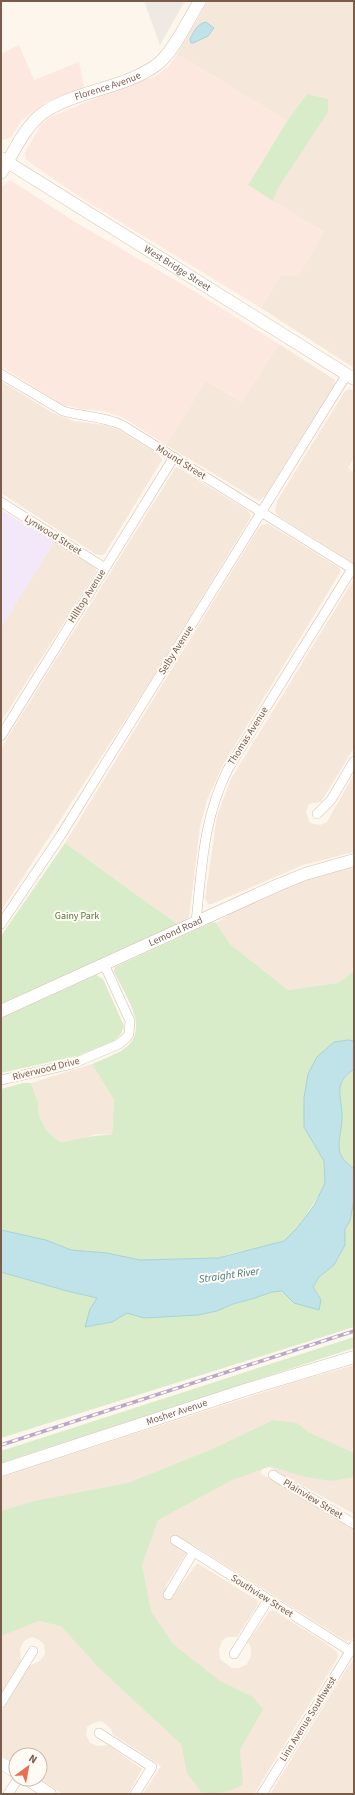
<svg xmlns="http://www.w3.org/2000/svg" width="355" height="1795" font-family="'Source Sans 3',sans-serif">
<style>
.residential{fill:#f5e8da}
.commercial{fill:#fde8e0}
.industrial{fill:#efe9e4}
.education{fill:#f3e8fa}
.green{fill:#d8ecc9}
.water{fill:#bfe3e8;stroke:#a5d3da}
.lines{fill:none;stroke-linecap:round;stroke-linejoin:round}
.street-casing{stroke:#d1beb0;stroke-width:10}
.secondary-casing{stroke:#d6c0b0;stroke-width:13}
.street{stroke:#fff;stroke-width:9}
.secondary{stroke:#fff;stroke-width:12}
.rail-casing{stroke:#b9a8c9;stroke-width:3.5}
.rail{stroke:#fffaf3;stroke-width:2;stroke-dasharray:6;stroke-linecap:butt}
.labels{text-anchor:middle;dominant-baseline:central;stroke-width:4;stroke-linejoin:round;paint-order:stroke}
.street-label{font-size:10px;fill:#7a5c4d;stroke:#fffaf3}
.park-label{font-size:10px;fill:#537a41;stroke:#fffaf3}
.water-label{font-size:11px;font-style:italic;fill:#437c86;stroke:#fffaf3}
</style>
<rect width="100%" height="100%" fill="#fdf6ec"/>
<!-- residential -->
<path class="residential" d="M208,1h146v367l-93,-60 19,-32 44,-44 -51,-31 34,-107 -20,27 -110,-67z
M279,344l56,36 -1,5 -69,111 -6,5 -93,-56 40,-65 35,22z
M1,381l52,32 20,8 33,4 13,5 39,24 4,6 -58,95h-7l-96,-62z
M350,389l4,2v67l-6,10 6,4v92l-74,-47 -5,-5 2,-11 68,-110z
M176,467l6,3 65,40 4,5 -3,7 -95,155 -152,234v-163z
M268,524l70,43 3,4 -118,194 -16,35 -7,27 -11,90 -9,9 -115,-83 193,-314 4,-4z
M54,542l37,23 5,4v3l-95,150v-95z
M354,581v167l-33,54 -12,2 -3,8 4,11 10,2 7,-3 27,-48v78l-51,13 -91,39h-4l-3,-5 12,-83 14,-37 121,-197z
M354,866v105l-16,12 -50,7 -58,-46 -14,-21 30,-19 74,-31z
M92,1064l22,36 -2,35 -15,-1 -19,6 -18,2 -13,-11 -8,-15 -1,-14 -7,-19z
M354,1365v149l-89,-49 -5,8 94,56v106l-3,5 -5,1 -5,-3 -149,-94 -27,43 10,6 22,-30 60,37 1,5 -21,32h-10l-5,4 -3,8 1,10 12,9h8l7,-4 4,-8v-8l-3,-6 21,-30 4,-2 51,32 13,10 1,4 -2,5 -82,133h-111l18,-28 -47,-31 -2,-2 -1,-4 -9,-8 -9,2 -6,4 -1,8 4,8 8,3 10,-1 34,24 -14,25h-65l-23,-15v-24h-24v9l-15,-9v-43l28,-46 11,-5 5,-7 -1,-10 -5,-4 -7,-3 -8,4 -4,8 1,12 -20,32v-216l294,-95z
M354,1660v134h-84l79,-129z"/>
<!-- commercial -->
<path class="commercial" d="M19,45l15,35 45,-18 5,25 -38,15 -25,19 -10,16 -8,3 -2,-1v-85z
M177,54l110,67 -39,64 76,47 -25,44h-19l-19,32 -173,-106 -48,-32 -14,-11 -1,-7 17,-29 11,-7 52,-22 51,-18 13,-10z
M10,180l65,42 119,69 85,53 -38,58 -35,-22 -40,65 -44,-28 -18,-6 -23,-2 -18,-4 -62,-39v-179z"/>
<!-- industrial -->
<path class="industrial" d="M144,1h41l-25,44z"/>
<!-- education -->
<path class="education" d="M1,510l53,32 -53,85z"/>
<!-- green -->
<path class="green" d="M307,94l21,5v13l-50,76 -5,13 -25,-16 39,-64z
M65,843l115,83 -179,81v-71z
M213,922l3,1 14,21 58,46 50,-7 16,-12v70l-5,-1 -31,110 6,11 1,13v9l-3,8 -24,36 -14,14 -6,2 -48,11 -12,4 -78,2 -33,-7 -36,-3 -25,-10 -45,-10v-141l22,-6h8l7,19 1,14 8,15 13,11c18,-2 34,-8 52,-7l2,-35 -22,-36c9,-4 20,-8 29,-13 32,-19 5,-54 -7,-79l1,-5z
M96,975l7,4 21,47 -3,8 -7,7 -37,15 -76,17v-55z
M354,1069v100c-5,-4 -12,-10 -14,-16 -3,-10 2,-24 2,-34 0,-21 -10,-35 12,-50z
M354,1199v128l-353,111v-166l66,19 30,7 -7,11 -4,18 26,-5 15,-9 17,5 54,-3 19,-4 16,-7 22,-6 17,-6 10,-1 12,12 27,-3 -8,-13 6,-10 15,-12 11,-20v-17l5,-7z
M354,1337v11l-353,115v-12z
M273,1420l24,3 11,9 46,21v24l-23,4 -30,-5 -30,-10 -39,14 -74,40 -16,45 9,46 22,33 47,37 33,16 10,12 -23,41 3,34c-13,8 -26,11 -41,9l-15,-20 -6,-29 -83,-77 -37,-41 -22,-5 -38,15v-125l33,-10 94,-18 87,-35z"/>
<!-- water -->
<path class="water" d="M206,22l8,6 -6,8 -15,7h-2l-1,-4c4,-8 7,-15 16,-17z
M349,1040l5,1v28c-23,15 -11,29 -12,50 0,10 -5,24 -2,34 2,6 9,12 14,16v30l-4,22 -5,8v16l-11,20 -15,12 -6,10 8,13 -2,10 -25,-7 -12,-12 -10,1 -17,6 -22,6 -16,7 -19,4 -54,3 -17,-5 -15,9 -27,5 5,-18 7,-11 -30,-7 -66,-19v-42l45,10 25,10 36,3 33,7 78,-2 66,-17 14,-14 17,-23 10,-21 -1,-22 -20,-34v-29l4,-24 9,-17 17,-15z"/>
<g class="lines">
<!-- street casing -->
<g class="street-casing">
<path id="street" d="M1,374l62,37c20,6 40,5 59,14l232,145
M1,502l104,66
M1,736l173,-279
M317,814l14,-14 23,-39
M196,922c6,-55 7,-103 32,-153l124,-200
M1,924l60,-89 286,-461
M1,1080l71,-16 47,-20 7,-6 3,-4 1,-13 -26,-57
M273,1475l81,49
M175,1540l175,111
M168,1595l25,-42
M234,1654l34,-54
M1,1703l32,-52
M99,1733l53,34 -17,27
M8,1794l10,-15
M262,1794l92,-149"/>
</g>
<!-- secondary casing -->
<g class="secondary-casing">
<g id="secondary">
<path id="s1" d="M1,158l353,221"/>
<path id="s2" d="M1,173c12,-19 23,-46 42,-60 32,-23 87,-25 117,-51 15,-13 29,-44 40,-61"/>
<path id="s3" d="M1,1011l277,-126 27,-11 49,-14"/>
<path id="s4" d="M1,1470l244,-80 109,-33"/>
<path d="M1,1763l15,9"/>
<path d="M27,1779l23,15"/>
</g>
</g>
<!-- street -->
<use href="#street" class="street"/>
<!-- secondary -->
<use href="#secondary" class="secondary"/>
<!-- rail casing -->
<g class="rail-casing">
<path id="rail" d="M1,1445l353,-114"/>
</g>
<!-- rail -->
<use href="#rail" class="rail"/>
</g>
<g class="labels">
<!-- street labels -->
<g class="street-label">
<text stroke="none"><textPath href="#s2" startOffset="144">Florence Avenue</textPath></text>
<text stroke="none"><textPath href="#s1" startOffset="208">West Bridge Street</textPath></text>
<text transform="translate(181 462) rotate(32)">Mound Street</text>
<text transform="translate(53 535) rotate(32)">Lynwood Street</text>
<text transform="translate(87 596) rotate(-58)">Hilltop Avenue</text>
<text transform="translate(176 650) rotate(-58)">Selby Avenue</text>
<text transform="translate(248 736) rotate(-58)">Thomas Avenue</text>
<text stroke="none"><textPath href="#s3" startOffset="192">Lemond Road</textPath></text>
<text transform="translate(46 1069) rotate(-14)">Riverwood Drive</text>
<text stroke="none"><textPath href="#s4" startOffset="185">Mosher Avenue</textPath></text>
<text transform="translate(313 1499) rotate(31)">Plainview Street</text>
<text transform="translate(262 1596) rotate(32)">Southview Street</text>
<text transform="translate(308 1719) rotate(-58)">Linn Avenue Southwest</text>
</g>
<!-- park labels -->
<g class="park-label">
<text x="77" y="916">Gainy Park</text>
</g>
<!-- water labels -->
<g class="water-label">
<text transform="translate(229 1275) rotate(-8)">Straight River</text>
</g>
</g>
<!-- border -->
<rect width="355" height="1795" fill="none" stroke="#7a5c4d" stroke-width="4"/>
<!-- north arrow -->
<g transform="translate(28 1767) rotate(32)"><circle r="19" fill="#fffaf3" stroke="#cabbb1"/>
<path d="M0-3L7 15L0 10L-7 15Z" fill="#e76f51"/>
<text y="-6" font-size="11" font-weight="bold" text-anchor="middle" fill="#7a5c4d">N</text>
</g>
</svg>
